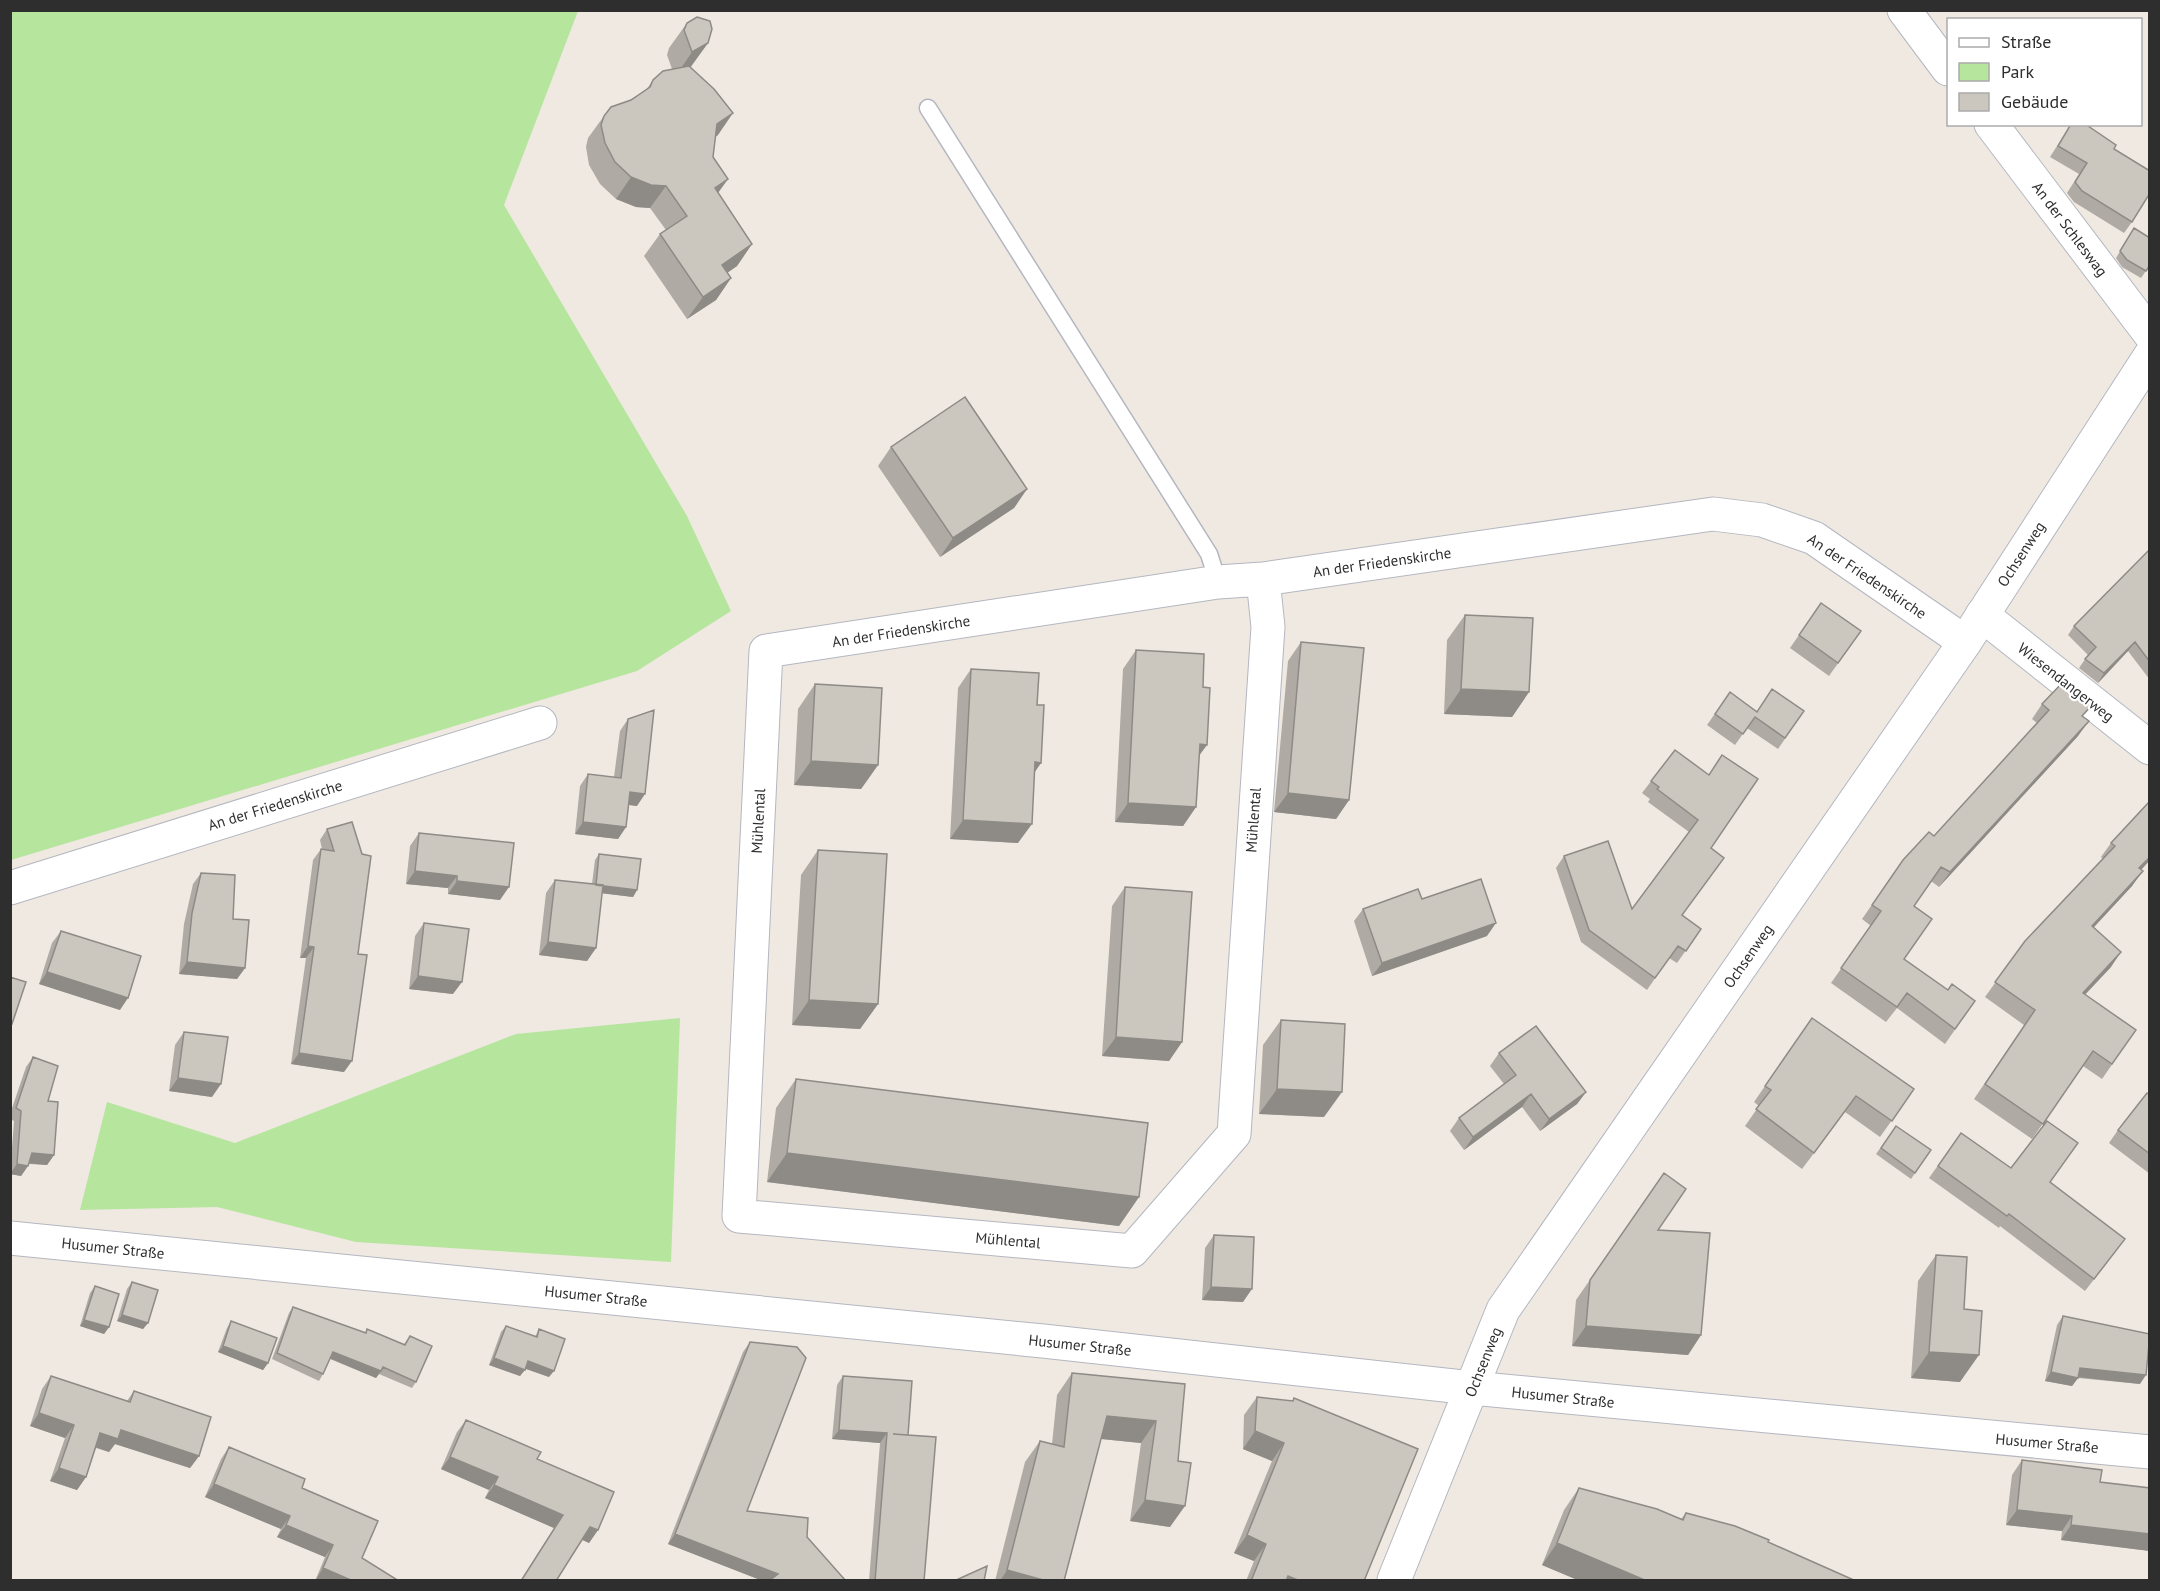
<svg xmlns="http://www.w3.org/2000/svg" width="2160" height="1591" font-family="'PT Sans',sans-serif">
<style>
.green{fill:#b6e59e}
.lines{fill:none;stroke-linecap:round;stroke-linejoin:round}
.lane-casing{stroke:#b4b7c1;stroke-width:19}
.street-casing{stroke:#b4b7c1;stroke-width:35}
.secondary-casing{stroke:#b4b7c1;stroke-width:35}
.lane{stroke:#fff;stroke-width:16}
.street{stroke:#fff;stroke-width:33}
.secondary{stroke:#fff;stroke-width:33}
.wall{fill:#afaba4}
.shaded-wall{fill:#8e8b86}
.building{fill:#cbc7bf;stroke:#8e8b86;stroke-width:1.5}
.labels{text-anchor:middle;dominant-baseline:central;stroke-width:4.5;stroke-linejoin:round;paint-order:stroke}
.street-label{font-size:15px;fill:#2e2e2e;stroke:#fff}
</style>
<rect width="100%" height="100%" fill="#efe9e1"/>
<!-- green -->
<path class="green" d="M11,10l567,1 -74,194 183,311 44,95 -94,60 -626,189z
M680,1018l-9,244 -315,-20 -139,-35 -137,3 27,-108 128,41 281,-109z"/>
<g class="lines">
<!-- lane casing -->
<g class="lane-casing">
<path id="lane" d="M928,108l281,446 9,28"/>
</g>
<!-- street casing -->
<g class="street-casing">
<path id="street" d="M1904,10l44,59
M1991,124l159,210
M1263,579l5,48 -34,507 -102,117 -393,-35 27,-565 452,-69 45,-3 450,-65 49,6 52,18 151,104
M1982,615l168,133
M10,888l530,-165"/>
</g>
<!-- secondary casing -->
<g class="secondary-casing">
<path id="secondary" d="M10,1238l1033,103 429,47 678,64
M1394,1580l109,-270 462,-668 185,-286"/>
</g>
<!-- lane -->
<use href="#lane" class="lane"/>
<!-- street -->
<use href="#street" class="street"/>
<!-- secondary -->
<use href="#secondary" class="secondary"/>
</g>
<!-- wall -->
<path class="wall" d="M687,23l21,20 -18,24 28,68 -3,2 -2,20 15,22 -10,14 34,51 -15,22 -10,7 4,5 -15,22 -29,19 -43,-63 16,-22 6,-4 -16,-22 -14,-1 -20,-8 -16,-15 -11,-19 -3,-18 2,-9 16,-22 42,-26 7,-10 19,-11 -5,-14 2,-7z
M2071,124h14l29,25 18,73 -8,11 -50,-31 -7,-9 12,-19 -29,-17z
M2134,228l16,37 -9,13 -19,-11 -6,-9z
M891,447l136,42 -13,19 -74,49 -62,-91z
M2150,549v131l-22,-29 -30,32 -19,-15 9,-13 -20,-20 6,-9z
M1821,603l40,28 -32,45 -39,-28z
M1465,615l64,77 -17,25 -68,-3 3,-74z
M1301,642l48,158 -13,19 -62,-7 14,-151z
M1136,650l63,106 -3,51 -13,19 -68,-4 8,-153z
M971,669l66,36 4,58 -7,9 -16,71 -68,-4 8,-151z
M815,684l63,81 -17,24 -67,-4 4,-76z
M1730,692l27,19h47l-26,38 -31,-21 -12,17 -28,-20z
M2042,704l42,13 -6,19 -139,151 -8,-6 -17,25 -10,53 44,31 27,11 -30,43 -48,-36 -11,14 -55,-39 40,-57 -9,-7 41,-59 31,-24 103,-113 -5,-4z
M628,719l9,87 -8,-1 -3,22 -8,12 -43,-5 5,-48 8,-12 26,3 6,-46z
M1675,750l36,98 13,10 -42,57 19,14 -24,34 -8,-5 -22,32 -66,-48 -25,-74 8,-12 68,53 57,-77 -41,-30 2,-3 -8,-6z
M2150,801v59l-9,10 -9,16 -38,41 17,40 -26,28 51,35 -34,49 -19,-13 -51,73 -58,-40 50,-74 -39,-28 40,-56 78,-82 -2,-2 10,-14z
M352,822l6,132 -14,118 -53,-8 15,-106h-6l13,-98 8,-11h1l-2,-9 7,-11z
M419,833l81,67 -52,-6v-6l-42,-4 4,-38z
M818,850l60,154 -18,25 -68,-4 9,-150z
M599,854l38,36 -4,7 -31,-4 -6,55 -9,13 -48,-6 7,-62 9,-13 37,4 3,-24z
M201,873l32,46 12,49 -8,11 -58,-5 5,-50 9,-40z
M1125,887l57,155 -13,19 -67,-5 10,-150z
M1422,899l65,37 -115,40 -18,-55 9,-12z
M424,923l29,71 -44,-5 6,-53z
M61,931l59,79 -81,-26 13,-41z
M1812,1018l102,71 -34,48 -35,-25 -43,57 -57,-43 14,-20 -5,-4z
M1281,1020l43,97 -65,-3 4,-69z
M184,1032l28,65 -43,-6 6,-46z
M1499,1053l87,39 -9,12 -37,27 -18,-24 -58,43 -14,-19 9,-13 45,-34 -14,-18z
M33,1057l15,44 6,54 -7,10 -18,-1 -8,12 -11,-2 4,-53 -4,-2v-5l16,-47z
M796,1079l343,118 -20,29 -352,-44 9,-74z
M2150,1095v79l-41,-31 9,-13z
M1896,1126l35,24 -20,29 -35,-25z
M1961,1133l50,35 39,14 66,69 -31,40 -85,-65 -1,2 -70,-50z
M1664,1173l-6,57 43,105 -13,20 -116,-9 4,-46z
M1214,1235l29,67 -41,-2 3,-52z
M1936,1255l24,127 -49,-4 7,-97z
M132,1282l16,41 -5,6 -26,-8 10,-32z
M95,1286l14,41 -5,7 -24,-8 10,-33z
M293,1307l72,26 2,-4 37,15 6,-8 6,46 -4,6 -33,-14 -3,4 -46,-19 -7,15 -4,7 -47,-22 17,-46z
M2063,1316l77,68 -62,-6 -6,8 -27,-5 12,-56z
M231,1321l37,42 -5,7 -45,-18 9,-24z
M506,1326l29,11 4,-8 10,48 -24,-9 -5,8 -31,-11 12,-33z
M750,1342l-3,169 60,26 39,44h-83l-95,-37 75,-192z
M1072,1373l113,11 -15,143 -40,-6 11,-78 -40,-4 -37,142h-69l30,-119 15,-21 12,3 5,-49z
M51,1376l76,25 7,-10 65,65 -9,12 -75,-24 -6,8 -13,-4 -10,29 -9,13 -27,-9 15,-43 -35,-12 12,-37z
M843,1376l64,59 17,146h-55l11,-138 -48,-4 5,-54z
M1257,1397l35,4 2,-3 70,183h-118l8,-20 -20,-8 38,-92 -29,-12 1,-34z
M466,1420l71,39 61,71 -9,13 -7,-3 -26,41h-36l34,-53 -69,-30 4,-8 -48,-21 16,-37z
M229,1447l73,41 60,70 37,23h-84l10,-24 -48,-20 4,-8 -76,-32 16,-38z
M2022,1460l78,22 50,6v63l-89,-11 1,-9 -56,-6 6,-50z
M1579,1488l102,31 5,-6 82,29 88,39h-276l-38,-16 22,-55z"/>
<!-- shaded-wall -->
<path class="shaded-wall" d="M708,43l-18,25 -15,9 17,-25z
M733,113l-15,22 -17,11 16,-22z
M631,177l35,9 -16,22 -14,-1 -20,-8z
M728,179l-16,22 3,-13z
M752,244l-15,22 -30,21 15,-22z
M731,278l-15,22 -29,19 16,-22z
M1027,489l-13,19 -74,49 13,-19z
M2135,642l-7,9 -30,32 6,-10z
M1461,689l68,3 -17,25 -68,-3z
M2089,721l-11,15 -139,151 11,-15z
M1200,744l7,1 -14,19z
M811,761l67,4 -17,24 -67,-4z
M1035,762l6,1 -13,19z
M630,792l15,2 -8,12 -15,-2z
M1288,793l61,7 -13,19 -62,-7z
M1128,803l68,4 -13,19 -68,-4z
M963,820l69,4 -14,19 -68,-4z
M583,822l43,5 -8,12 -43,-5z
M2150,857v3l-21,23 10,-15z
M415,871l42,5 -9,12 -42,-4z
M2143,871l-11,15 -50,54 10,-14z
M457,881l52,6 -9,13 -52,-6z
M596,885l41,5 -4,7 -42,-5z
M1496,923l-9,13 -115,40 10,-13z
M548,942l48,6 -9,13 -48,-6z
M308,946l6,1 -8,11h-6z
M2121,952l-10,15 -39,41 11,-15z
M187,962l58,6 -8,11 -58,-5z
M47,972l81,26 -8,12 -81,-26z
M418,976l44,6 -9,12 -44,-5z
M809,1000l69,4 -18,25 -68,-4z
M1116,1037l66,5 -13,19 -67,-5z
M299,1053l53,8 -8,11 -53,-8z
M178,1078l43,6 -9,13 -43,-6z
M1277,1089l65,3 -18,25 -65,-3z
M1586,1092l-9,12 -37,27 9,-12z
M1531,1094l-9,13 -58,43 9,-13z
M32,1153l22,2 -7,10 -22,-2z
M787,1153l352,44 -20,29 -352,-44z
M17,1164l11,2 -7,10 -11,-2z
M1211,1287l41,2 -9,13 -41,-2z
M122,1315l26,8 -5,6 -26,-8z
M84,1320l25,7 -5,7 -24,-8z
M1586,1326l115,9 -13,20 -116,-9z
M223,1346l45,17 -5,7 -45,-18z
M333,1352l48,19 -5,7 -47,-20z
M1929,1352l50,3 -19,27 -49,-4z
M494,1358l31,12 -5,6 -31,-11z
M528,1361l26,10 -5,6 -26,-9z
M2080,1368l66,7 -6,9 -63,-7 1,1 -6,8 -27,-5 6,-9z
M39,1413l35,12 -9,13 -35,-12z
M1107,1416l49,5 -15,22 -49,-5z
M121,1430l78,26 -9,12 -75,-24 -6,8 -17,-6 8,-13z
M839,1430l48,3 -7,10 -48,-4z
M1255,1431l29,12 -12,18 -29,-12z
M450,1457l48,20 -9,13 -48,-21z
M59,1468l27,9 -9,13 -27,-9z
M214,1484l76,32 -9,13 -76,-32z
M494,1485l69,30 -9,13 -69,-30z
M1145,1500l40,6 -15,21 -40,-6z
M2017,1510l55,6 -10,15 -56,-6z
M286,1525l47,20 -8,12 -48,-20z
M2071,1525l79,9v17l-89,-11z
M590,1527l8,3 -9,13 -8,-4z
M675,1534l103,40 -4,7h-11l-95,-37z
M1247,1535l19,9 -12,17 -20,-8z
M1557,1543l90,38h-67l-38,-16z
M323,1568l30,13h-38z
M1007,1570l40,11h-47z
M1288,1576l12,5h-16z"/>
<!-- building -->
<path class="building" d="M697,17l13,4 2,8 -4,14 -16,9 -8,-22 3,-7z
M689,66l25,23 19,24 -16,11 -4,33 15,22 -13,9 37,56 -30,21 9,13 -28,19 -43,-63 27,-18 -21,-30 -15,-1 -20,-8 -16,-15 -10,-19 -4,-18 3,-9 7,-9 20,-7 19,-13 3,-7 10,-9z
M2071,124h14l31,21 -2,4 36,22v22l-18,29 -50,-31 -7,-9 12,-19 -29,-17z
M2134,228l16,10v27l-4,6 -19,-11 -7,-9z
M965,397l62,92 -74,49 -62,-91z
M2150,549v113l-15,-20 -31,31 -19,-14 11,-12 -22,-21z
M1821,603l40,28 -23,32 -39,-28z
M1465,615l68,3 -4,74 -68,-3z
M1301,642l63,6 -15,152 -61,-7z
M1136,650l68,4 -1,33 7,1 -3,57 -7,-1 -4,63 -68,-4z
M971,669l68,4 -2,32h7l-3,58 -6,-1 -3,62 -69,-4z
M2064,681l29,23 -11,12 7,5 -139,151 -9,-5 -27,39 18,13 -28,40 44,31 4,-6 23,17 -20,28 -48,-36 -10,14 -56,-39 40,-57 -9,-6 31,-45 26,-28 5,4 115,-126 -7,-6z
M815,684l67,4 -4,77 -67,-4z
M1772,689l32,22 -19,27 -30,-21 -12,17 -28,-20 15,-22 27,20z
M654,710l-9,84 -15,-2 -4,35 -43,-5 5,-48 33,4 7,-59z
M1675,750l34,25 13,-20 36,24 -47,69 13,10 -42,57 19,14 -15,22 -8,-5 -23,32 -66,-48 -25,-74 44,-15 24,68 66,-89 -41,-31 2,-2 -8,-6z
M2150,801v56l-11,11 4,3 -51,55 29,26 -38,41 53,37 -24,34 -19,-13 -50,73 -58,-40 50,-74 -40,-28 30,-41 90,-95 -4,-3z
M352,822l10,32 9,2 -13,98 9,1 -15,106 -53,-8 15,-106 -6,-1 13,-97 13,2 -7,-22z
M419,833l95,10 -5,44 -52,-6v-5l-42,-5z
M818,850l69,4 -9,150 -69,-4z
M599,854l42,5 -4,31 -41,-5z
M201,873l34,2 -2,44 16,1 -4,48 -58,-6 5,-49z
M1481,879l15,44 -114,40 -19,-54 55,-20 4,10z
M555,880l48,5 -7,63 -48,-6z
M1125,887l67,5 -10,150 -66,-5z
M424,923l45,6 -7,53 -44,-6z
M61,931l80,25 -13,42 -81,-26z
M10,977l16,5 -14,42 -2,-1z
M1812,1018l102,71 -22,32 -36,-25 -42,57 -58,-44 15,-19 -6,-4z
M1281,1020l64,4 -3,68 -65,-3z
M1536,1026l50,66 -37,27 -18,-25 -58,43 -14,-19 57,-43 -17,-22z
M184,1032l44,5 -7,47 -43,-6z
M33,1057l25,9 -10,35 10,1 -4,53 -22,-2 -4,13 -11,-2 4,-53 -5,-3z
M796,1079l352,44 -9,74 -352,-44z
M2147,1093l3,2v59l-32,-24z
M2047,1121l31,22 -28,39 75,57 -31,40 -85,-65 -2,2 -69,-50 23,-33 50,35z
M1896,1126l35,24 -16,23 -34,-25z
M1664,1173l22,16 -28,41 52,3 -9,102 -115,-9 4,-46z
M1214,1235l40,2 -2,52 -41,-2z
M1936,1255l31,2 -3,52 18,2 -3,44 -50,-3z
M132,1282l26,8 -10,33 -26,-8z
M95,1286l24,8 -10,33 -25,-7z
M293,1307l73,26 1,-4 38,16 5,-9 22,10 -16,36 -33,-15 -2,4 -48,-19 -10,22 -46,-21z
M2063,1316l87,18 -4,41 -66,-7 -2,10 -27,-6z
M231,1321l46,17 -9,25 -45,-17z
M506,1326l31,11 2,-8 26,10 -11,32 -26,-10 -3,9 -31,-12z
M750,1342l47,5 9,11 -59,153 61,7 -1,19 39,44h-77l9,-7 -103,-40z
M1072,1373l113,11 -7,77 13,2 -6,43 -40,-6 11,-79 -49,-5 -43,165h-17l-40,-11 33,-129 24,6z
M51,1376l79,26 4,-11 77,26 -12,39 -78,-26 -3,9 -18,-6 -14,44 -27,-9 15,-43 -35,-12z
M843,1376l69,5 -4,54 -15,-1 43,3 -12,144h-49l12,-148 -48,-3z
M1257,1397l36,4 1,-3 124,51 -54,132h-64l-12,-5 -2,5h-35l15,-37 -19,-9 37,-92 -29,-12z
M466,1420l75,32 -4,7 77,33 -16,38 -8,-3 -34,54h-35l42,-66 -69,-30 4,-8 -48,-20z
M229,1447l76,32 -3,9 76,33 -16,37 37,23h-46l-30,-13 10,-23 -47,-20 4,-9 -76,-32z
M2022,1460l80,10 -2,12 50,6v46l-79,-9 1,-9 -55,-6z
M1579,1488l78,21 26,11 3,-7 49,13 34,14 -1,2 88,39h-209l-90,-38z
M987,1566l-3,15h-30z"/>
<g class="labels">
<!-- street labels -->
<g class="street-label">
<text transform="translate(2070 229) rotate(53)">An der Schleswag</text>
<text transform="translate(2021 554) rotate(-57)">Ochsenweg</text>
<text transform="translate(1382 562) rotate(-8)">An der Friedenskirche</text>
<text transform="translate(1867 576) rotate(34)">An der Friedenskirche</text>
<text transform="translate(901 631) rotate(-9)">An der Friedenskirche</text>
<text transform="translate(2066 682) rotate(38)">Wiesendangerweg</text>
<text transform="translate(275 805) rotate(-17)">An der Friedenskirche</text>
<text transform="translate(1253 820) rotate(-86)">Mühlental</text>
<text transform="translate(758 821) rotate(-87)">Mühlental</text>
<text transform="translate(1748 956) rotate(-55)">Ochsenweg</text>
<text transform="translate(1008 1240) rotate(5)">Mühlental</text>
<text transform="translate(113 1248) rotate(6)">Husumer Straße</text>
<text transform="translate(596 1296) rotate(6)">Husumer Straße</text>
<text transform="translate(1080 1345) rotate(6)">Husumer Straße</text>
<text transform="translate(1483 1362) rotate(-68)">Ochsenweg</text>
<text transform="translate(1563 1397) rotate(6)">Husumer Straße</text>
<text transform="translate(2047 1443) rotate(5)">Husumer Straße</text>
</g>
</g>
<!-- border -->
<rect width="2160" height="1591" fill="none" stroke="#2e2e2e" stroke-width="24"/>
<!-- legend -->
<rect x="1947" y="18" width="195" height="108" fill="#ffffff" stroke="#ababab" stroke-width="1.5"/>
<rect x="1959" y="38" width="30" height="9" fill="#ffffff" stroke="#ababab" stroke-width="1.5"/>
<text x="2001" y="48" font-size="18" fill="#2e2e2e">Straße</text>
<rect x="1959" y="63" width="30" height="18" fill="#b6e59e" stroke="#ababab" stroke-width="1.5"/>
<text x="2001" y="78" font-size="18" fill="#2e2e2e">Park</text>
<rect x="1959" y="93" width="30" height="18" fill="#cbc7bf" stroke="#ababab" stroke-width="1.5"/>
<text x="2001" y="108" font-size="18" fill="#2e2e2e">Gebäude</text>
</svg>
